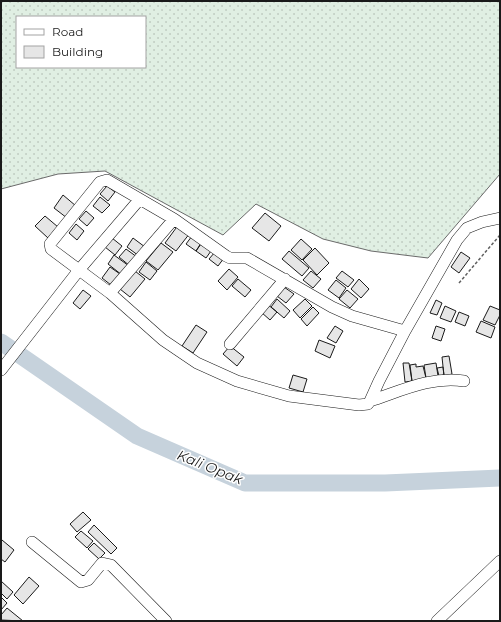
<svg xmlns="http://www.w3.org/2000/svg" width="501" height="622" font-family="Montserrat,sans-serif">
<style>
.grass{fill:url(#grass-dots);stroke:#6a6a6a;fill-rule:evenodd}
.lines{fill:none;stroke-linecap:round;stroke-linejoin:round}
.river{stroke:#c6d2dc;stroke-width:17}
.building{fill:#e6e6e6;stroke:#1a1a1a}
.minor-casing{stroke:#1a1a1a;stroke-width:12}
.path{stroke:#5f5f5f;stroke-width:1.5;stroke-dasharray:3 2;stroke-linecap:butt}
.minor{stroke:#fff;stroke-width:11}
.labels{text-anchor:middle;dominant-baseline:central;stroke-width:3;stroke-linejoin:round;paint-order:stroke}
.water-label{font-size:14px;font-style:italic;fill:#1a1a1a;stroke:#fff}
</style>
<defs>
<pattern id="grass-dots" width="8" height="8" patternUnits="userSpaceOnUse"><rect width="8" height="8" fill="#e0efe3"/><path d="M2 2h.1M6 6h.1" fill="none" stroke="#c0ccc2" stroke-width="1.8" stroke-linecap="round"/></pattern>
</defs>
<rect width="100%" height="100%" fill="#fff"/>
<!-- grass -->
<path class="grass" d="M1,1h499v173l-72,84 -57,-7 -48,-12 -67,-35 -33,31 -118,-64 -47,3 -57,15zM17,17h128v50h-128z"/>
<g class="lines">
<!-- river -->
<path class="river" d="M1,342l136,94 108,47h140l115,-5"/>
</g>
<!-- building -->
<path class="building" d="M107,186l8,6 -7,9 -8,-7z
M63,195l13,11 -9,12 -13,-10z
M100,197l10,8 -8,8 -9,-7z
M86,211l8,7 -7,8 -8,-7z
M265,213l16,13 -12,15 -17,-13z
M45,216l13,11 -10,11 -13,-12z
M76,224l8,7 -7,9 -8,-7z
M179,224l11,9 -14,18 -11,-8z
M192,236l9,7 -5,8 -10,-7z
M112,238l10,8 -7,9 -10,-8z
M133,238l12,9 -6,9 -12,-9z
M301,239l11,10 -10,11 -11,-10z
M161,243l12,9 -15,18 -12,-9z
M201,244l10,7 -5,7 -10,-7z
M315,248l14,15 -12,12 -14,-15z
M126,249l11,8 -7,9 -11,-9z
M289,251l20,17 -7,8 -20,-17z
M215,252l9,6 -6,8 -9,-7z
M461,252l9,6 -11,15 -8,-6z
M114,255l15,11 -7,9 -14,-11z
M146,262l11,9 -7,9 -11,-8z
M110,267l10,7 -9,11 -9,-7z
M229,269l9,8 -11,13 -9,-9z
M135,271l10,8 -15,18 -10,-8z
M311,271l10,8 -8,9 -10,-8z
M342,271l12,9 -6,7 -12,-9z
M238,279l13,11 -6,7 -13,-11z
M359,279l10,10 -8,9 -10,-9z
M336,280l10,8 -7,10 -11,-8z
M284,287l10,7 -8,9 -9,-7z
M83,290l8,6 -11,13 -7,-6z
M347,290l11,9 -8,9 -11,-9z
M277,299l13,12 -6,7 -13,-11z
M305,299l7,7 -12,12 -7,-8z
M436,300l6,3 -5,12 -7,-2z
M267,304l10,8 -7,8 -9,-8z
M445,306l11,5 -5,11 -11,-4z
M490,306l10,4v5l-5,10 -12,-5z
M313,307l6,6 -12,13 -6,-7z
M459,312l10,4 -4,10 -10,-4z
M481,321l14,6 -4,11 -15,-6z
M196,325l11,7 -14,21 -11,-7z
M335,326l8,5 -7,12 -9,-5z
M436,326l9,3 -4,12 -9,-3z
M319,340l16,6 -5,12 -15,-7z
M230,346l14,11 -7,9 -14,-12z
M449,356l3,18 -8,2 -2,-19z
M403,363h6l3,18 -7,1z
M436,363l2,13 -12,2 -2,-13z
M416,364v3l7,-1 3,12 -14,3 -2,-16z
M443,367l1,8 -5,1 -2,-8z
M293,375l14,4 -4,13 -14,-4z
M83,512l8,8 -14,12 -7,-8z
M94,525l23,23 -6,6 -23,-22z
M81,531l12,10 -6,7 -12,-11z
M2,540l12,10 -9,12 -4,-3v-17z
M94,543l11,10 -6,6 -11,-10z
M29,577l10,9 -16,18 -9,-9z
M1,581l12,11 -6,7 -6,-6z
M1,597l6,6 -6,7z
M7,608l16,13 -22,-1v-5z"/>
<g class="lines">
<!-- minor casing -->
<g class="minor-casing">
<path id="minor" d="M110,293l64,-74
M230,344l55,-65
M1,370l78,-100 60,-70
M464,381c-33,-5 -63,10 -94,20l-2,3 -9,1 -70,-9 -52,-15 -40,-18 -34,-23 -53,-47 -59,-44 -1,-5 50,-62 7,-2 67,39 52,37 4,2h17l85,49 20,9 53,15 52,-91 10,-12 15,-6 18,-4
M370,401l9,-20 26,-50
M32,542l49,40 7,-2 14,-17 9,2 55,56
M437,621l63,-60"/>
</g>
<!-- path -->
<path class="path" d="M459,283l41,-48"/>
<!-- minor -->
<use href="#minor" class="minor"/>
</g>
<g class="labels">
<!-- water labels -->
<g class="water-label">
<text transform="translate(210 467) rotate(22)">Kali Opak</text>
</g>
</g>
<!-- border -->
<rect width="501" height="622" fill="none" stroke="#1a1a1a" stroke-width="4"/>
<!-- legend -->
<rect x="16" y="16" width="130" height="52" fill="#ffffff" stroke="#a3a3a3"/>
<rect x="24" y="29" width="20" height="6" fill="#ffffff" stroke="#a3a3a3"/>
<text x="52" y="36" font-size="12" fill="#1a1a1a">Road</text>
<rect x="24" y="46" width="20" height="12" fill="#e6e6e6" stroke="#a3a3a3"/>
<text x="52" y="56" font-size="12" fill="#1a1a1a">Building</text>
</svg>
